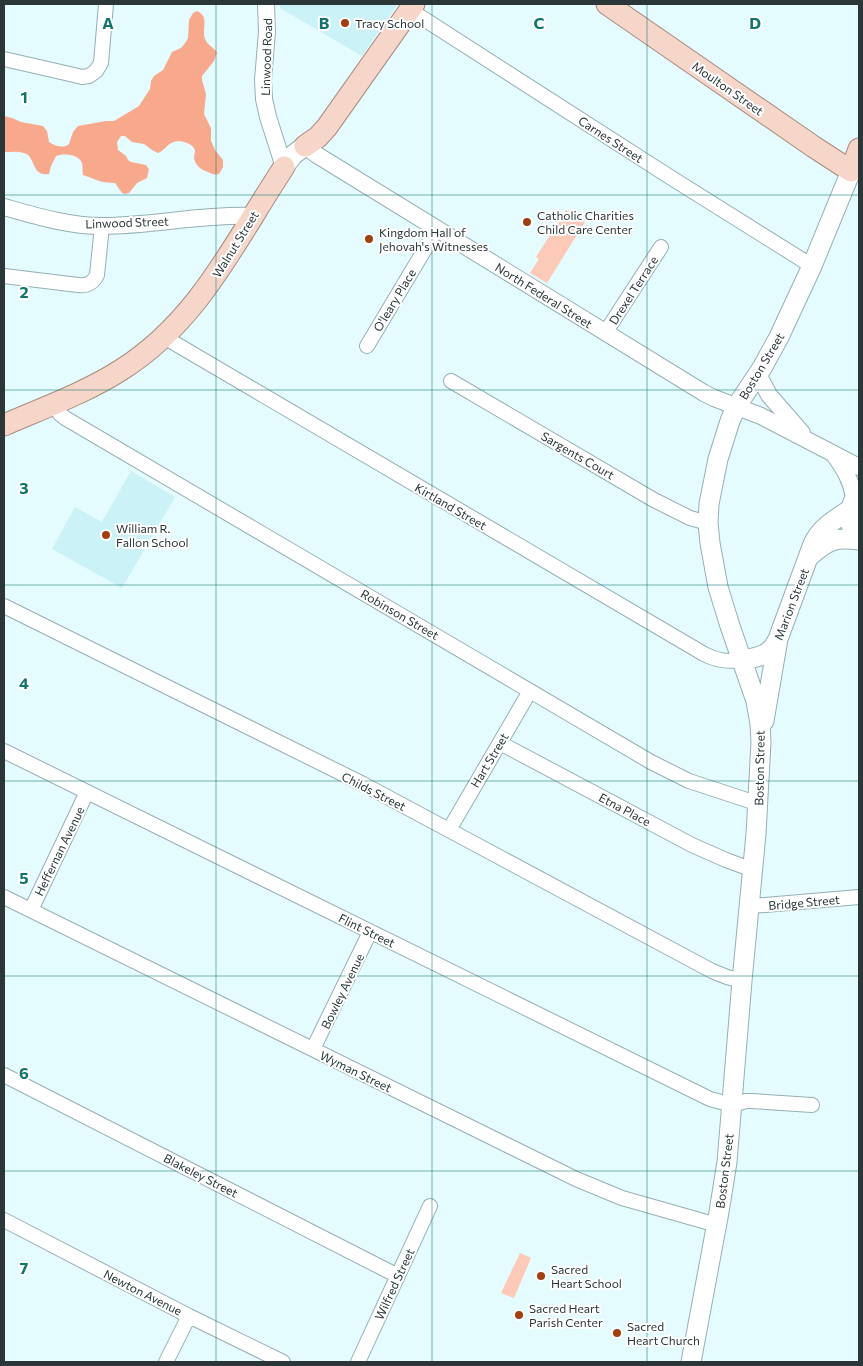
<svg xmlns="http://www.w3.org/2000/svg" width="863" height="1366" font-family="Commissioner,sans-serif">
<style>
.built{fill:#caf2f7}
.green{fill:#fccab7}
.forest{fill:#f8a98b}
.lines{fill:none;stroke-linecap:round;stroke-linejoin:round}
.minor-casing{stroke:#94b0b4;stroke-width:16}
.tertiary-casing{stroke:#94b0b4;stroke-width:18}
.secondary-casing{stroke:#94b0b4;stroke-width:21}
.primary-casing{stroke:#a98c7f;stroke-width:23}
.minor{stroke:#fff;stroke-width:14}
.tertiary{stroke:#fff;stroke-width:16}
.secondary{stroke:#fff;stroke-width:19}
.primary{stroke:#f5d6c9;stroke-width:21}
.grid{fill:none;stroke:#0f766e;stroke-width:1;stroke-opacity:0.55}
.poi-dot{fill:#a33f0c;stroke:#fff;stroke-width:2}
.labels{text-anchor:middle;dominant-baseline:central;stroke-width:4;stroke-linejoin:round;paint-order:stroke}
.poi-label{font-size:12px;fill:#2a3638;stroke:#fff;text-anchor:start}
.street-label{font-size:12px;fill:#2a3638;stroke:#fff}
.grid-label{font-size:16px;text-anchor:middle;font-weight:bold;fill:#0f766e;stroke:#fff;stroke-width:4;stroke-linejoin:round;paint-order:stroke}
</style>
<rect width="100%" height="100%" fill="#e4fbff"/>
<!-- built -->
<path class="built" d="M279,4h119l-36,52 -82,-48z
M131,471l44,26 -53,91 -70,-39 23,-42 27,15z"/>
<!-- green -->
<path class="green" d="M566,210l19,12 -38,61 -17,-10 9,-14 -3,-2z
M520,1253l11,5 -17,40 -13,-5z"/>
<!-- forest -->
<path class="forest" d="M197,11c14,6 3,20 9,30 2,4 8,7 11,11l-3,9 -12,15v4l4,14 -2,20 7,14v13l4,9 8,10v7l-4,7c-5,1 -7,0 -11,-2 -7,-2 -13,-7 -14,-14 0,-2 1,-5 1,-8 -2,-6 -12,-9 -17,-9 -11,1 -12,9 -20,12l-6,-3 -8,-6 -12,-2 -7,-6h-4l-4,6 1,8 8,6 2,4 3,2 15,3 3,4 -2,9 -10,5 -8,10 -4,1 -3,-1 -7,-10 -13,-1 -19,-7c-1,-4 0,-8 -1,-12 -3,-9 -19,-10 -26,-7l-5,10 -2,8c-18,3 -13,-18 -25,-21 -6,-2 -14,-1 -20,-1v-36l8,2 9,4 22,4 4,5 2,11c6,4 14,7 20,2l4,-12 5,-6 28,-5h8l25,-15 11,-17 1,-8 3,-5 9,-6 9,-18 9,-4 5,-6 2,-4 1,-18 4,-7z"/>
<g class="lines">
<!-- minor casing -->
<g class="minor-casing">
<path id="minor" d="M410,10l260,167 142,89
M4,59l70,16 8,2 7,-1 7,-5 5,-8 5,-59
M4,276l74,9c10,1 15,-2 19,-10l5,-49
M605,333l56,-86
M164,337l540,317c13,7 24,8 38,6
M367,346l70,-117
M451,381l203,119 36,18 18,5
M52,403l8,11 5,4 586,344 38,19 70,23
M4,606l359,178 349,187 15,6 15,4
M500,743l192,102 34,15 27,10
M4,751l706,348 22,6 14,-4h5l61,4
M449,830l81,-139
M4,897l572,282 46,19 95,27
M749,906l16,-1 94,-8
M31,910l56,-118
M313,1049l57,-117
M4,1075l394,201
M4,1220l185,96 94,46
M166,1362l23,-46
M358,1362l72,-156"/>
</g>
<!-- tertiary casing -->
<g class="tertiary-casing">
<path id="tertiary" d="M266,4l1,28 -4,48 1,19 4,18 16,50
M305,146l12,9 387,238 10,5 47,18 98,51
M4,207c32,9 65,19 98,19 50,0 100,-12 150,-10
M758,374l11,21 33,38
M835,456c10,14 17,26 19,43"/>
</g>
<!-- secondary casing -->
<g class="secondary-casing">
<path id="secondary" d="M284,167l9,-12 12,-9
M859,493c-12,14 -12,33 0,47
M810,556c18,-16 25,-19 49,-16
M742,660c17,-3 28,-4 36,-21l35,-95c8,-17 23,-25 38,-35
M764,721l14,-82
M691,1362l28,-150 8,-50 15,-181 14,-147 5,-92 -1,-18 -4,-23 -26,-75 -12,-39 -8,-44 -2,-20 1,-19 9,-45 12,-38 6,-14 26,-39 17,-31 33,-71 39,-95"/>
</g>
<!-- primary casing -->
<g class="primary-casing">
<path id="primary" d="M607,4l207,143 37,24 8,-22
M305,146l13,-9 9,-10 87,-123
M4,425c39,-17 81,-32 117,-55 78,-49 114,-129 163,-203"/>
</g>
<!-- minor -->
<use href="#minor" class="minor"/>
<!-- tertiary -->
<use href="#tertiary" class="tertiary"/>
<!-- secondary -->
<use href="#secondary" class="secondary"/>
<!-- primary -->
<use href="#primary" class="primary"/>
</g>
<!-- grid -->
<path class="grid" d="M216,4v1358M432,4v1358M647,4v1358M4,195h855M4,390h855M4,585h855M4,781h855M4,976h855M4,1171h855"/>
<!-- markers -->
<g class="poi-dot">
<circle cx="345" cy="23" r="5"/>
<circle cx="527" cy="222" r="5"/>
<circle cx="369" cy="239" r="5"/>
<circle cx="106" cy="535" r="5"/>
<circle cx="541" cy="1276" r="5"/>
<circle cx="519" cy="1315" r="5"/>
<circle cx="617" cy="1333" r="5"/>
</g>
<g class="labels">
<!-- poi labels -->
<g class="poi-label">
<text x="355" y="23">Tracy School</text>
<text x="537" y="215">Catholic Charities<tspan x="537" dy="14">Child Care Center</tspan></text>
<text x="379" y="232">Kingdom Hall of<tspan x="379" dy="14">Jehovah's Witnesses</tspan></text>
<text x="116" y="528">William R.<tspan x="116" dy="14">Fallon School</tspan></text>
<text x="551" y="1269">Sacred<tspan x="551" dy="14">Heart School</tspan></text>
<text x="529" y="1308">Sacred Heart<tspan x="529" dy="14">Parish Center</tspan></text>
<text x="627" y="1326">Sacred<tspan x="627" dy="14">Heart Church</tspan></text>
</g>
<!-- street labels -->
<g class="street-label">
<text transform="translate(266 57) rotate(-88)">Linwood Road</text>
<text transform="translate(728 88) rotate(35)">Moulton Street</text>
<text transform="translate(611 139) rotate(33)">Carnes Street</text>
<text transform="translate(127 222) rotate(-2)">Linwood Street</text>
<text transform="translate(235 244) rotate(-58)">Walnut Street</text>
<text transform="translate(633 290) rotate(-57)">Drexel Terrace</text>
<text transform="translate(544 295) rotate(32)">North Federal Street</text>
<text transform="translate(394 300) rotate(-59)">O'leary Place</text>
<text transform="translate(761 366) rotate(-59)">Boston Street</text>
<text transform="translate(578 455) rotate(30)">Sargents Court</text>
<text transform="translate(451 506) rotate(30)">Kirtland Street</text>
<text transform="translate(791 604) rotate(-69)">Marion Street</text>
<text transform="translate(400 614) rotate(30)">Robinson Street</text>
<text transform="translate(489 760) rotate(-59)">Hart Street</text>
<text transform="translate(759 768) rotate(-89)">Boston Street</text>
<text transform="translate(374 791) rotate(27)">Childs Street</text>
<text transform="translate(625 809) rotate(28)">Etna Place</text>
<text transform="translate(59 851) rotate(-64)">Heffernan Avenue</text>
<text transform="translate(804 902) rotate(-5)">Bridge Street</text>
<text transform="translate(367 930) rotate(26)">Flint Street</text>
<text transform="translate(342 991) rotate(-64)">Bowley Avenue</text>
<text transform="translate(356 1071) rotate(26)">Wyman Street</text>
<text transform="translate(724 1171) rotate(-83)">Boston Street</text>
<text transform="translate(201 1175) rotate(27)">Blakeley Street</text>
<text transform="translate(394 1284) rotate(-65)">Wilfred Street</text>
<text transform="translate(143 1292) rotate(27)">Newton Avenue</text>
</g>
</g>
<g class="grid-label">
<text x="108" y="29">A</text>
<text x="324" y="29">B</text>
<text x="539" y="29">C</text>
<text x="755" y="29">D</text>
<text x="24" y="103">1</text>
<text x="24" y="298">2</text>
<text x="24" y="494">3</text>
<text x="24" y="689">4</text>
<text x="24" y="884">5</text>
<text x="24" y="1079">6</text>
<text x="24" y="1274">7</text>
</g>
<!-- border -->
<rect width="863" height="1366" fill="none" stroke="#2a3638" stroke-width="10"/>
</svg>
